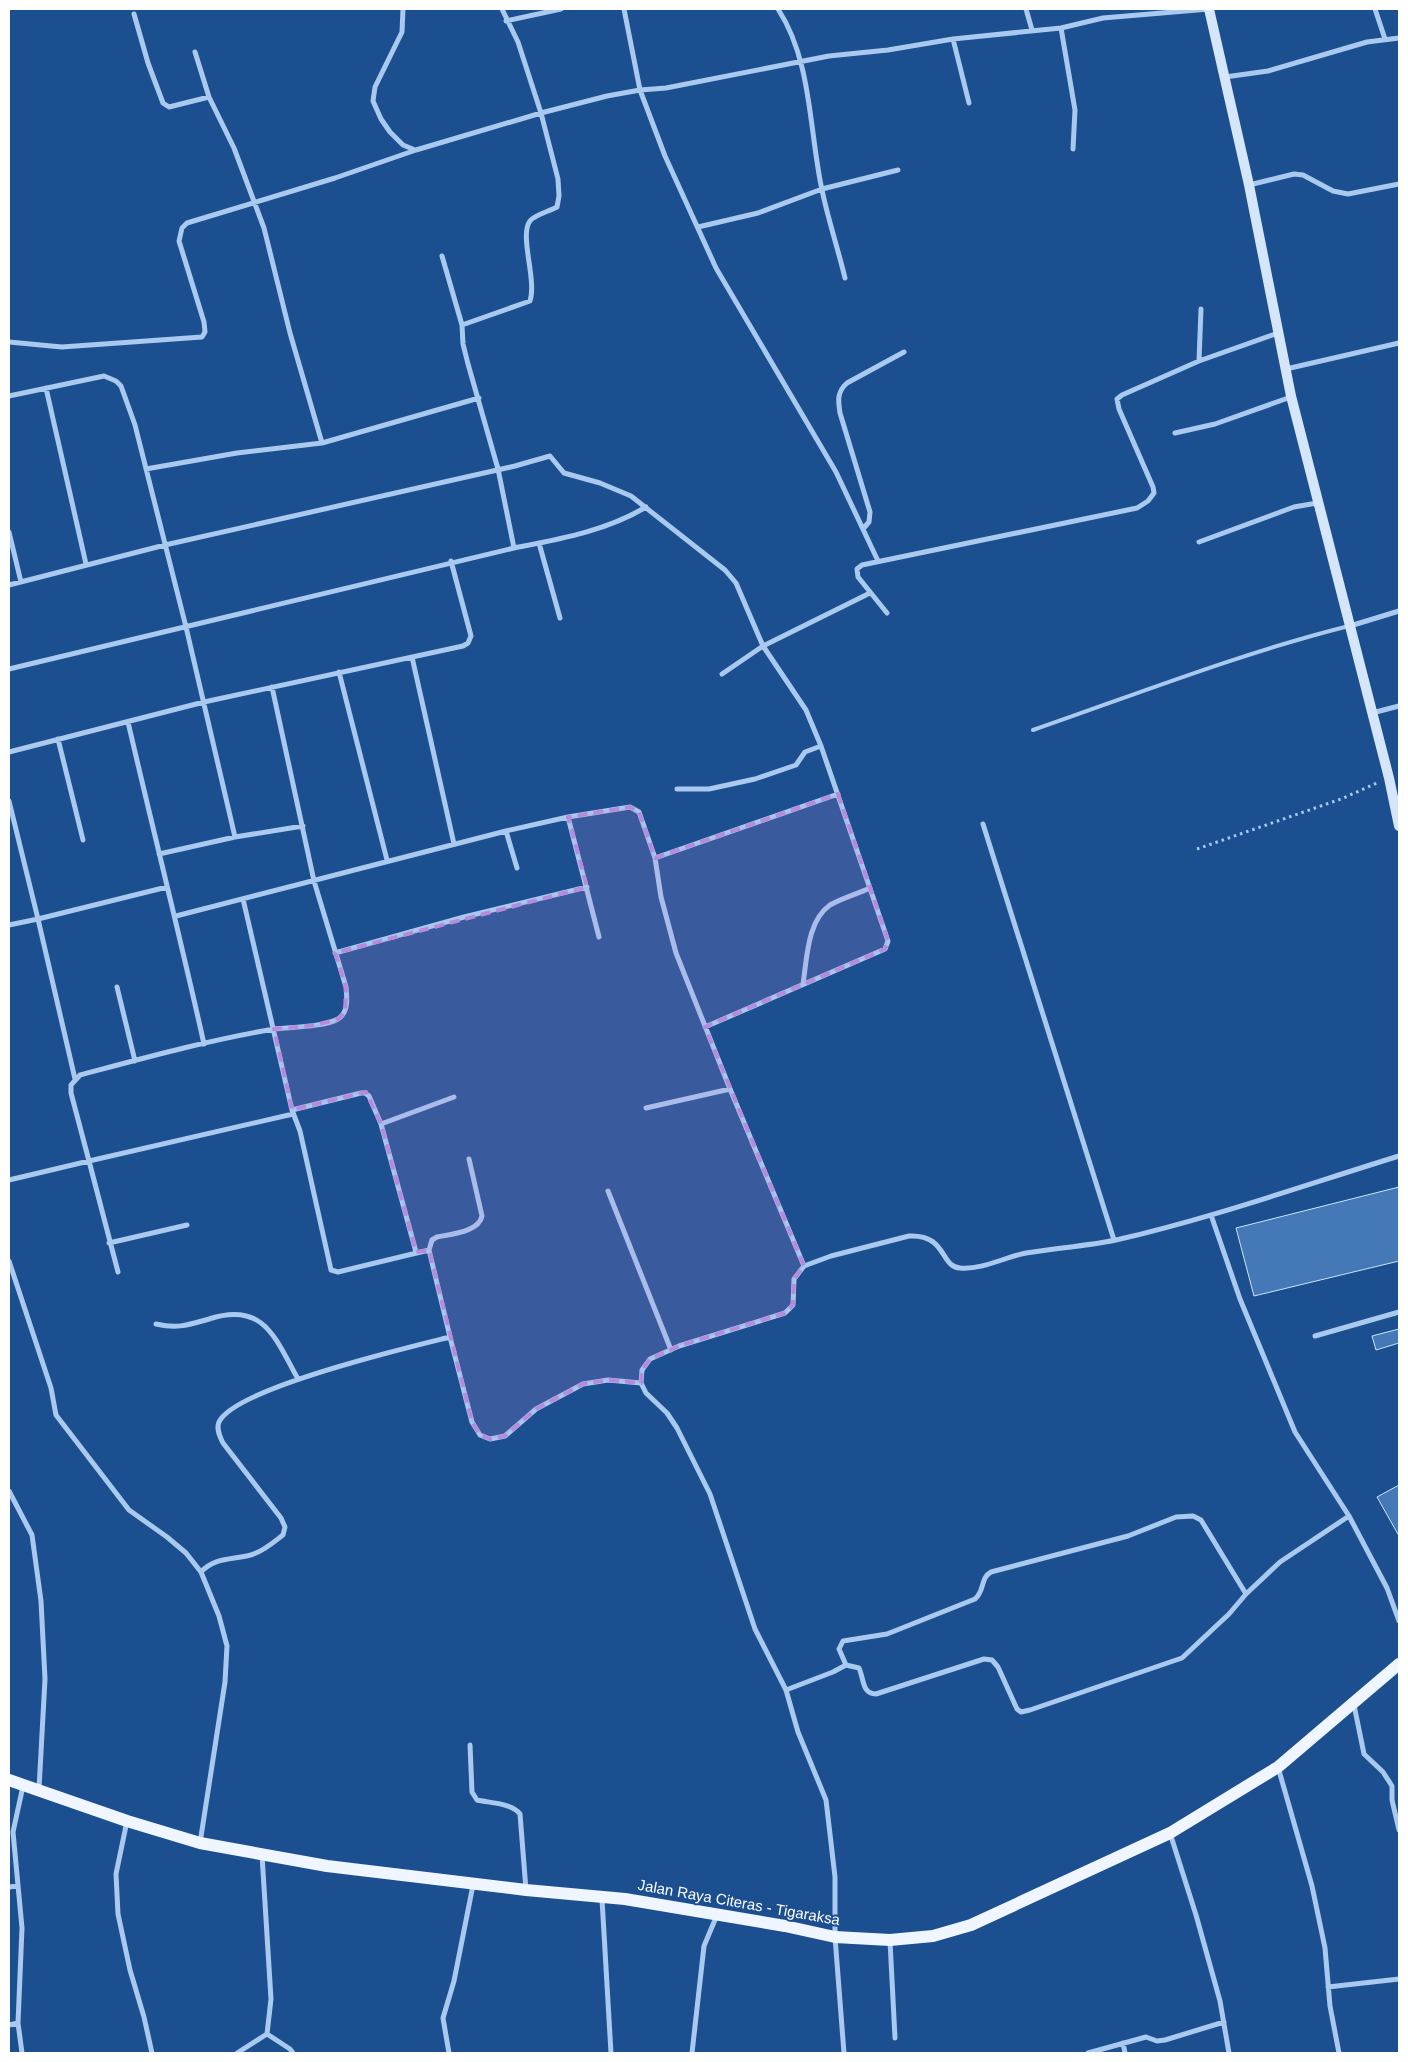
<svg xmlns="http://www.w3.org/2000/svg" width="1408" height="2062" font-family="Helvetica,sans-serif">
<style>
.building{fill:#4478b7;stroke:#cfe3fa}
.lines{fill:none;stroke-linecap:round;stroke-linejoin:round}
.path{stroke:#a9c9ee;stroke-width:3;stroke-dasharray:2.5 4;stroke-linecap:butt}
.lane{stroke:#a9c9ee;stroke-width:4}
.street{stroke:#a9c9ee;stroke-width:5}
.secondary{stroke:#d6e6fa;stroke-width:10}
.primary{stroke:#f0f6ff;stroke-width:12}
.marked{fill:#b68bdc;fill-opacity:0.2;stroke:#b68bdc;stroke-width:4;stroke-dasharray:10 6;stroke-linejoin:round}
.labels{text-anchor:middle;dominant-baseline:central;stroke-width:4;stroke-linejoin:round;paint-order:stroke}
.street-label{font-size:15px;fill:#fff;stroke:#1b4f8f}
</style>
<rect width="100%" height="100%" fill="#1b4f8f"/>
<!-- building -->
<path class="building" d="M1399,1187v74l-145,35 -18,-68z
M1399,1329v14l-23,7 -4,-14z
M1399,1485v51l-22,-39z"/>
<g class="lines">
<!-- path -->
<path class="path" d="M1197,849l144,-50 36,-16"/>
<!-- lane -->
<path class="lane" d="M1033,730c104,-36 208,-77 316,-104"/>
<!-- street -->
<path class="street" d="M403,9l-1,23 -27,55 -2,14 8,18 9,13 13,13 12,5
M624,9l16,81 25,66 51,112 120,204 42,89
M778,9c34,52 31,121 44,181 6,29 16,59 23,88
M1026,9l6,21
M1375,9l10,30
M134,14l14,49 15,40 6,4 40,-10
M506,21l55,-12
M1061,28l14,82 -2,39
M953,39l16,64
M195,52l14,45 25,51 30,80 26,105 32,110
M1225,77l43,-6 99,-29 32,-4
M1249,185l45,-11 9,1 30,16 15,3 51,-10
M698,227l60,-14 64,-24 76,-19
M462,325l68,-24c7,-21 -11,-66 0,-80 4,-6 20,-10 27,-14l2,-11 -1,-17 -17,-66 -23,-71 -16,-33
M9,342l53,5 140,-10 3,-5 -1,-10 -25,-81 3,-13 5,-5 148,-45 81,-28 125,-37 66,-17 33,-6 26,-2 163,-32 59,-6 65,-11 108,-11 42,-10 106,-9
M1199,361l2,-52
M1286,369l113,-26
M46,388l40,176
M9,396l95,-20 12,5 5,5 14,39 51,202 49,210
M1175,433l40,-9 76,-27
M146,469l91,-16 85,-10 157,-45
M863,529l6,-7 1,-10 -30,-99c-2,-13 -3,-21 7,-30l57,-31
M9,532l12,50
M1199,542l95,-35 23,-4
M539,543l21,75
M514,548c46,-9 92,-17 132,-41
M9,585l156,-40 350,-79 35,-10 14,17 36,10 31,13 94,74 11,13 27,63 43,64 15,36 67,195 -3,8 -180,78
M887,613l-29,-36 -1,-8 5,-4 275,-57 11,-7 6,-8 -1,-6 -34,-78 -2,-10 5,-4 77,-34 79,-28
M1350,626l49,-15
M412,657l42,187
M9,669l505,-121 -16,-79 -30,-105 -5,-20 -1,-19 -20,-69
M339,672l48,188
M722,674l41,-28 107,-53
M272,687l42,194 32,106c1,11 3,25 -8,32 -14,8 -47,8 -64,10 -65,11 -130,29 -194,46l-9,10v8l18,68 204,-47
M1372,713l27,-7
M128,722c25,108 52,214 76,322
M58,739l25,101
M9,752l195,-50 259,-56 5,-3 3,-7 -20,-75
M677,789h32l46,-10 41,-14 9,-13 16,-6
M9,801l29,118 -29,6
M568,817l31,120
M983,824l131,416
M506,831l11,37
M159,854l76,-17 68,-11
M655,858l183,-64
M243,899l49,211 8,21 31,139 7,2 91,-22 21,87 22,85 8,13 10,4 15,-3 31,-27 47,-25 25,-4 33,3
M176,916l330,-85 62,-14 62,-10 9,5 16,46 6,39 15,56 54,136 74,177 27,-10 78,-20c38,-2 31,31 51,32 22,2 45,-11 66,-15 30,-5 61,-7 90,-13 96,-22 189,-55 283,-84
M335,953l129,-36 123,-30
M803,984c4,-25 4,-63 27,-79 12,-7 27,-11 40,-17
M117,987l18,74
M75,1079l-37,-160 129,-32
M646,1108l84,-19
M292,1110l69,-17h4l4,3 12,28 35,128
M381,1124l73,-27
M9,1180l80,-19 29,111
M608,1191l63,159
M1211,1215l29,84 55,133 54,84 38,72 12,33
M109,1243l78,-18
M429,1250l3,-10 5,-3c14,-3 42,-5 45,-21l-13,-57
M9,1261l42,127 5,27 73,95 38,27 19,16 15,19 18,44 8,30 -2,36 -25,161
M804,1266l-10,13 -1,26 -8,8 -106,33 -29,13 -8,11 -1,13 5,10 21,20 10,15 33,66 45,135 31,61 12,42 28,68 9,77v60l9,116
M156,1324c22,5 32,1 53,-5 55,-18 66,19 89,60
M1315,1336l84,-24
M9,1491l23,44 9,66 4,78 -6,110
M201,1572c16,-17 36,-11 55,-19 10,-4 19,-12 27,-18l2,-8 -4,-9 -58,-75c-3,-6 -7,-14 -4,-21 16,-34 191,-75 231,-85
M846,1665l-7,-16 4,-8 44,-7 88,-35c10,-8 5,-21 16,-27l137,-36 48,-19 17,-1 8,4 45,74
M786,1690l47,-18 13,-7 13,3c5,11 3,26 17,26l108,-35 8,1 6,7 19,42 4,3 9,-2 152,-52 47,-44 17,-20 34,-32 69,-46
M1354,1705l10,49 19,18 9,14v14l7,30
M470,1745l2,47 5,8c13,3 35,3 43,14l6,76
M1278,1767l34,119 13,62 5,58 9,47
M127,1821l-11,53 2,40 12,56 14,47 8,36
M1170,1833l26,82 24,86 9,52
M262,1855l9,144 -4,35 23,15 3,4
M9,1887l9,-1
M602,1899l9,154
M890,1941l5,97
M1328,1987l71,-8
M9,2025l9,-2
M1123,2043l2,10
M22,2053l-4,-30 4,-95 -9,-96 10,-46
M237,2053l30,-19
M449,2053l-6,-35 11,-37 19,-96
M692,2053l12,-107 13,-31
M1088,2053l58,-16 11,4 8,-1 59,-18"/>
<!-- secondary -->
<path class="secondary" d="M1209,9l40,176 42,211 98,382 10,48"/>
<!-- primary -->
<path class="primary" d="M9,1780l118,41 73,22 127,23 199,24 99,9 160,27 50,11 55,3 43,-4 38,-11 199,-92 108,-66 121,-103"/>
</g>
<!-- marked area -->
<path class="marked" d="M838,794l47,137 3,10 -3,8 -180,78 99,239 -10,13 -1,26 -8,8 -106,33 -29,13 -8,11 -1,13 -33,-3 -25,4 -47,25 -31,27 -15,3 -10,-4 -8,-13 -43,-172 -13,2 -35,-128 -15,-32 -74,18 -18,-81 42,-4 22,-6 7,-7 1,-25 -11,-34 252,-66 -19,-70 62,-10 9,5 16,46z"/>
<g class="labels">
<!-- street labels -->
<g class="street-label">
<text transform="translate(739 1902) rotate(10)">Jalan Raya Citeras - Tigaraksa</text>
</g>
</g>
<!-- border -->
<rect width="1408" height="2062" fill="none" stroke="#ffffff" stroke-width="20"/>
</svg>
